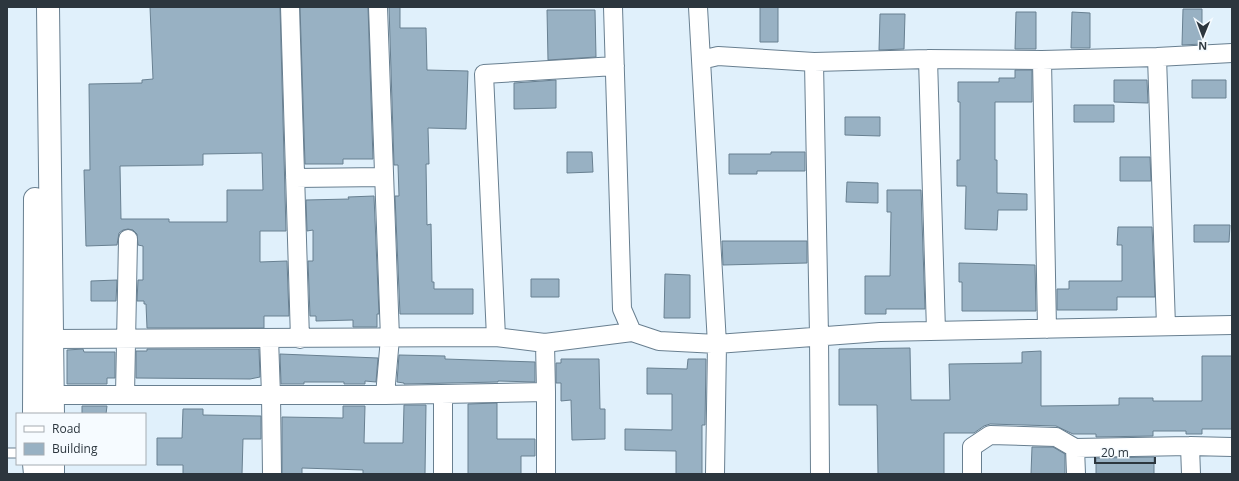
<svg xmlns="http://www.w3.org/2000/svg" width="1239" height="481" font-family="'Open Sans',sans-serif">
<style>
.building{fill:#98b1c3;stroke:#688091;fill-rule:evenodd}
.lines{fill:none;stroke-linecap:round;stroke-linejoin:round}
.lane-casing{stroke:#687f90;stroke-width:11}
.street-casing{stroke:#687f90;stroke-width:20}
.secondary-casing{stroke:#687f90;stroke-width:24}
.lane{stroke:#fff;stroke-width:9}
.street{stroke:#fff;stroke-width:18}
.secondary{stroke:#fff;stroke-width:22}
</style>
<rect width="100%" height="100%" fill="#e0f0fb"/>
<!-- building -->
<path class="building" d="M150,7h130l6,224h-26v31l27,-1 2,55h-25v12h-117l-1,-24h-2v-3h-7l1,-21h5v-34l-5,-1 -1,-11 -4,-4 -5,-1 -5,1 -4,3 -2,12 -31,1 -2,-76h6l-1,-86 53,-1v-3l11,-1zM262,153l1,37h-36v32h-58v-3h-48l-1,-53 83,-1v-11z
M300,7h68l5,152h-30v5h-38z
M389,7h11v21h26l1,42 41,1 -2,58 -38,-1 1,36h-3l1,61 4,-1 1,58h2v7h39v25h-73l-5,-118h4l-1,-31h-4z
M760,7h18v35h-18z
M1183,9h19v35l-20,1z
M547,10h48l1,47 -48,3z
M1016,12h20v37h-21z
M1072,12l18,1v35h-19z
M880,14h25l-1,35 -25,1z
M1015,70h17v32h-37v58h2v33l30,1v16h-29l-1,20 -32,-1 1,-43h-9v-26h3v-58h-2v-20h41v-4h16z
M556,80v28l-42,1v-26z
M1114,80h33l1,23 -34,-1z
M1192,80h34v18h-34z
M1074,105h40v17h-40z
M845,117h35v19l-35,-1z
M567,152h25l1,20 -26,1z
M771,152h34v19h-48v3h-28v-20h42z
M1120,157h30l1,24h-31z
M847,182l31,1v20l-32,-1z
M887,190h34l4,119h-39v5h-21v-38h25l1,-64h-4z
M374,196l5,118h-2v13h-24v-7l-37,1v-5h-6l-2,-55h5v-31l-6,1 -1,-31 43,-1 -1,-2z
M1194,225h36l-1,17h-35z
M1118,227h34l3,70h-38v13h-60v-21h12v-8h53v-36h-5z
M722,241h85v22l-84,2z
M959,263l76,2 1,46h-74v-29h-3z
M665,274l25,1v43h-26z
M531,279h28v18h-28z
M117,280l-1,21h-25v-20z
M910,348l1,52h39l-1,-36 73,-1v-11l19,-1v55l78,-1v-7h34v3h49v-45h30v73h-30v5h-16v-3h-33v5l-57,1v-3h-23l-17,-8 -66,-2 -6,2 -10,7h-30v41h-66l-1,-69h-38v-56z
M83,349l1,3h31v26h-8v6h-40v-34z
M147,349h112l1,28 -10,2 -114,-1v-27h11z
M280,354l98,4 -2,24 -11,-1v3h-21v-2h-40v2h-23z
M399,355l46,1v3l90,3v20l-37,-1v1l-94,2v-1l-7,-1z
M561,359h38l1,50h5v30l-33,1 -1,-40 -10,1v-18h-5v-20h5z
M688,359h18l-1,66h-3v49h-26v-23l-51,-1v-21l47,1v-36h-25v-26l40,1z
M497,403v36h38v17h-14v18h-53v-70z
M404,405h22l-1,69h-62v-4l-61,-2v6h-20v-57l61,1v-12h22l-1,37h39z
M82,406h25l-1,8h-24z
M183,409h20v6l58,1v23h-18l-1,35h-59v-9h-26v-27h25z
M1032,447h21l12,7v20h-34z
M1154,457v17h-58v-16z"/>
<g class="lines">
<!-- lane casing -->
<g class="lane-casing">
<path id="lane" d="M7,453h10"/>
</g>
<!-- street casing -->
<g class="street-casing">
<path id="street" d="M290,7l10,332
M378,7l12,331 -5,57
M613,7l9,302 10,23 27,9 58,3 163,-12 352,-7
M698,7l19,337 -2,130
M1157,57l9,269
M928,59l8,272
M701,60l17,-4 96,6 114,-3 114,1 115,-3 75,-4
M1042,60l5,269
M814,62l5,274 1,138
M295,178l89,-1
M269,338l2,57 1,79
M52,339l444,-2
M545,343l-49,-6 -12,-263 131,-8
M546,392v82
M52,395h333l161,-3 -1,-49 87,-11
M125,395l3,-156
M1190,446l1,28
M1075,448l1,26
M443,474v-80
M972,474v-27l18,-12 66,2 19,11 115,-2 42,1"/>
</g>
<!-- secondary casing -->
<g class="secondary-casing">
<path id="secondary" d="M48,7l5,407
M34,414l1,-215
M34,464l1,10
M53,464v10"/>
</g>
<!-- lane -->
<use href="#lane" class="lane"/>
<!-- street -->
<use href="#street" class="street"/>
<!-- secondary -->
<use href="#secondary" class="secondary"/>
</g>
<!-- border -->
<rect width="1239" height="481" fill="none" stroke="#2c363e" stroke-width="16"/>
<!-- legend -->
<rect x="16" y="413" width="130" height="52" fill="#f6fbff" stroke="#a5acb2"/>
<rect x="24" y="426" width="20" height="6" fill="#ffffff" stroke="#a5acb2"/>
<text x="52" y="433" font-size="12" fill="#2c363e">Road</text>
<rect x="24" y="443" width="20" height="12" fill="#98b1c3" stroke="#a5acb2"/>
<text x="52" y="453" font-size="12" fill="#2c363e">Building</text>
<!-- north arrow -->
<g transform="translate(1203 36) rotate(181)" stroke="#f6fbff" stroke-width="3" paint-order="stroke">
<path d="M0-3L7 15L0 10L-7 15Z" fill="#2c363e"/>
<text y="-6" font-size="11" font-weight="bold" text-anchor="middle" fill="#2c363e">N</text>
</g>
<!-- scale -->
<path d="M1095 457v6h60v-6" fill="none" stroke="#2c363e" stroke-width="2"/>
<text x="1101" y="457" font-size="12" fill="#2c363e" stroke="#f6fbff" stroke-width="3" paint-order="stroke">20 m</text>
</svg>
